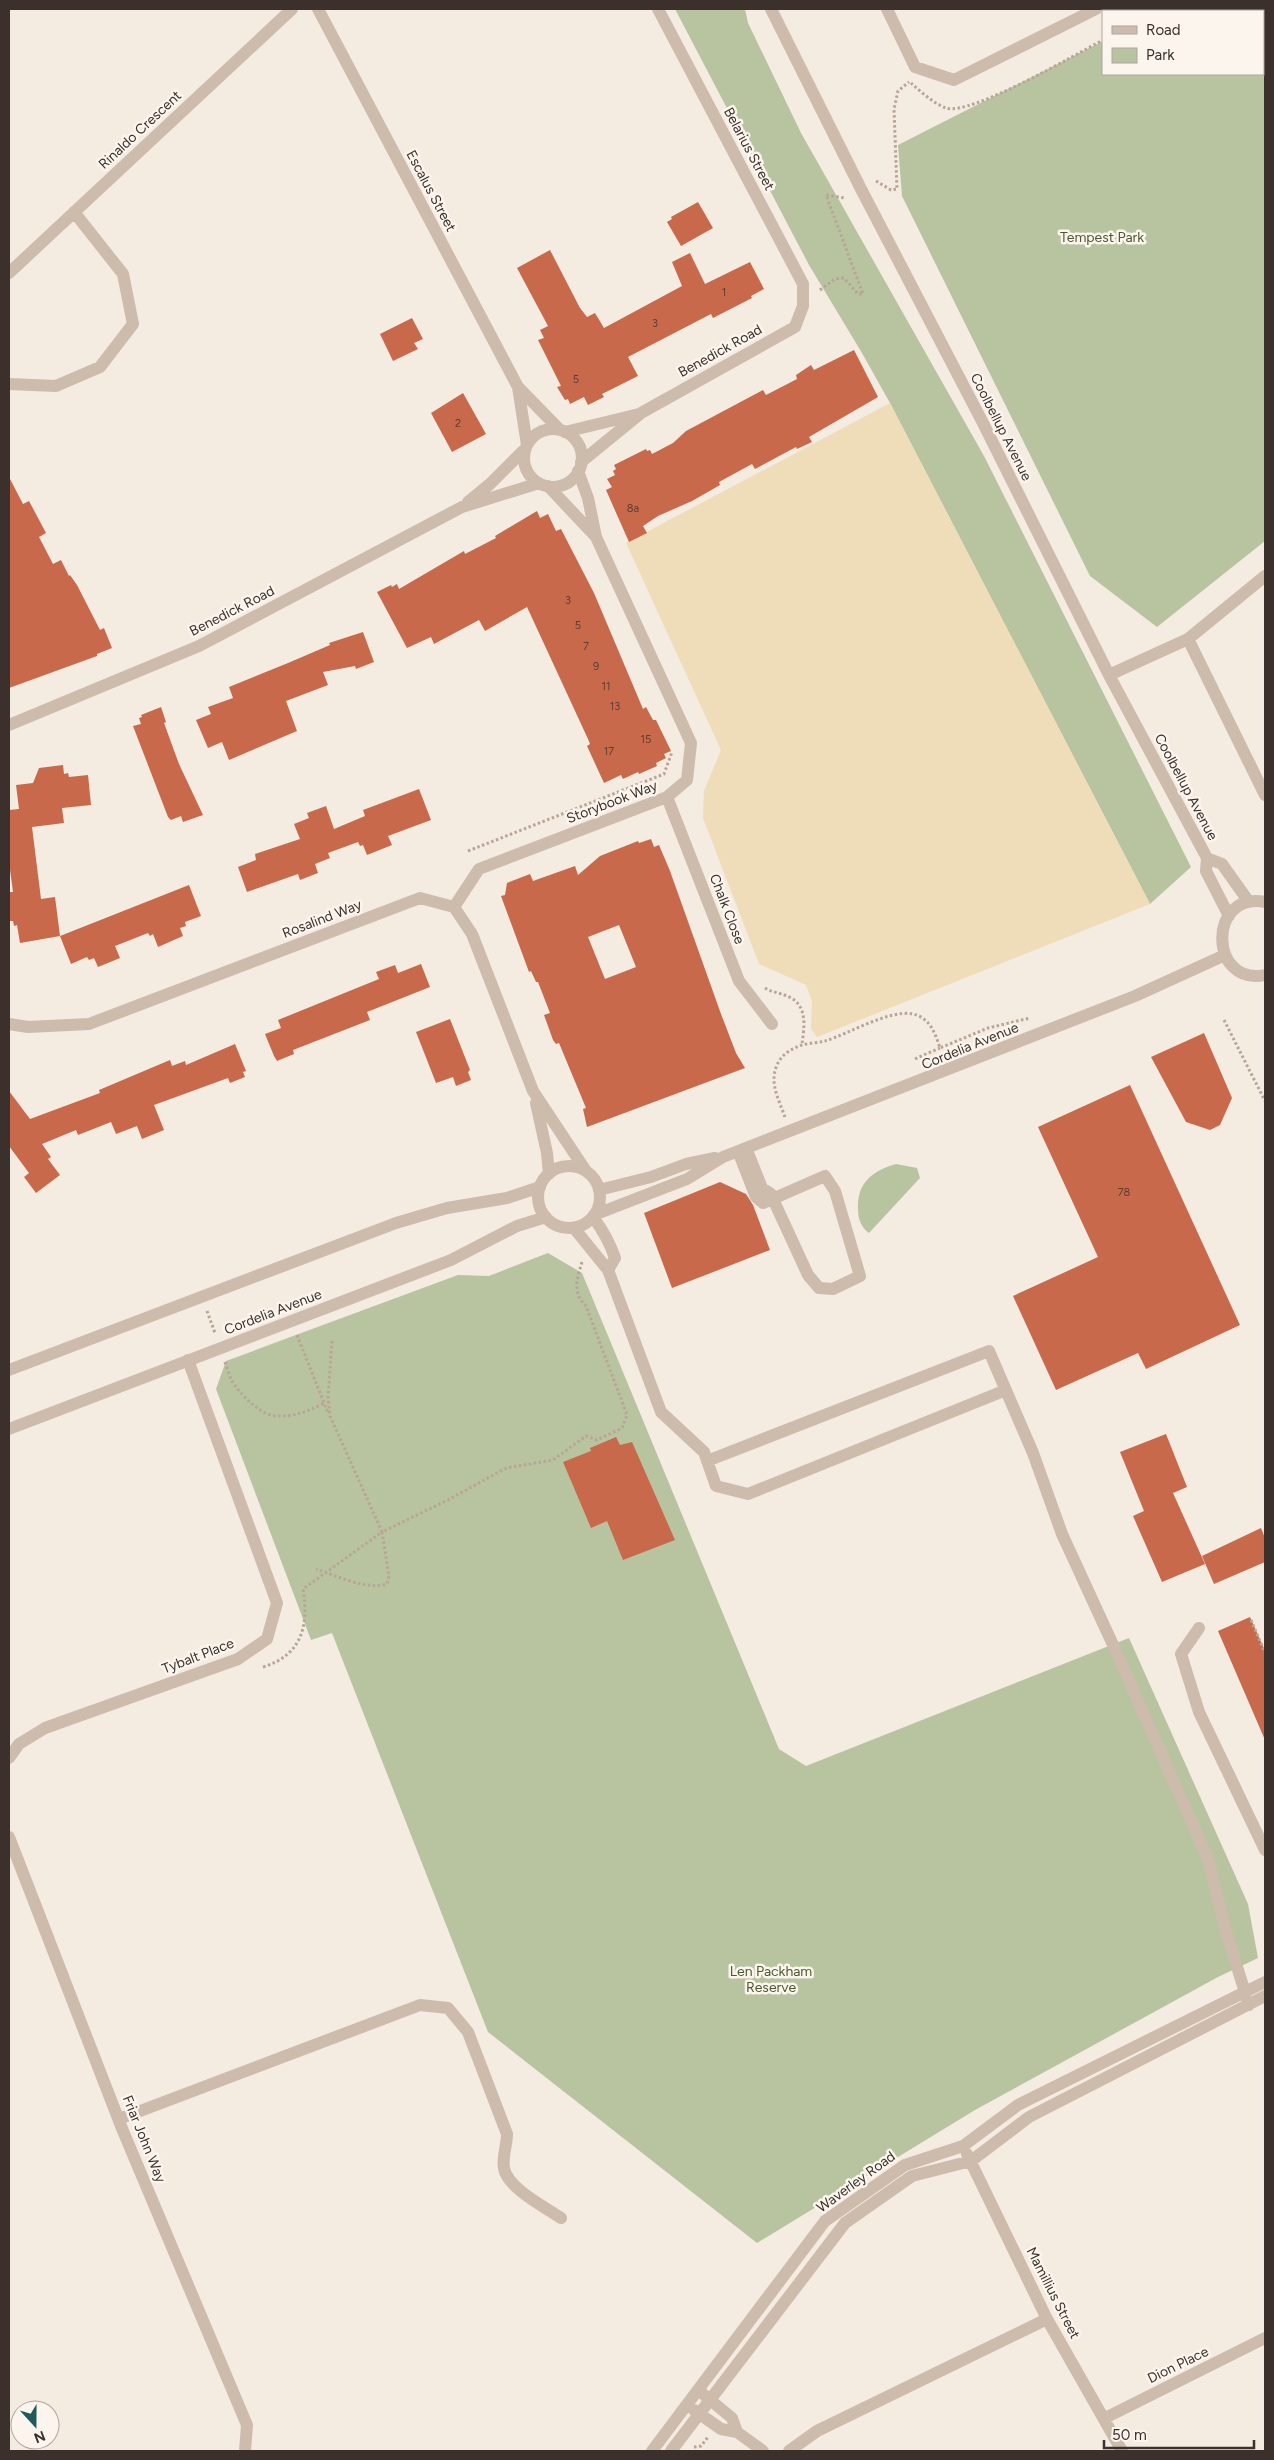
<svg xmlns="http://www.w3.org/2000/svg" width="1274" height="2460" font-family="Figtree,sans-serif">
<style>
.green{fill:#b8c4a0}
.sand{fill:#efdcb8}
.building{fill:#c8694b;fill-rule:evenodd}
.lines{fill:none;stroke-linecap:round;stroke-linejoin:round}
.path{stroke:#b9a596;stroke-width:3;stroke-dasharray:2.5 2.5;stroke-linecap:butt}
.minor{stroke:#cdbbac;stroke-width:12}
.labels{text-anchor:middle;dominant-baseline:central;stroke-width:5;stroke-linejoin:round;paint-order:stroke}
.number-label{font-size:11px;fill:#5e3e33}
.street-label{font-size:14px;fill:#3b302b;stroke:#fbf5ee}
.park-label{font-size:14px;fill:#4a5a2e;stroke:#fbf5ee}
</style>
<rect width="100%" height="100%" fill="#f4ebe1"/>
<!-- green -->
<path class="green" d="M675,9h70l3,14 53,110 183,323 207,411 -41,37 -260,-501 -28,-50 -53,-88z
M1168,9h97v532l-108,86 -67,-51 -188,-380 -4,-51 205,-104v33h160v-63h-100z
M896,1164l21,4 3,10 -51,55c-8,-6 -11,-14 -11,-24 -1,-26 14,-38 38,-45z
M548,1253l34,20 197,476 27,17 323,-128 119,266 10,54 -40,19 -243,133 -218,133 -269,-211 -156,-399 -21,7 -95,-251 10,-28 232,-86 31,1z"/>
<!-- sand -->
<path class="sand" d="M890,403l260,501 -333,133 -6,-8 1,-28 -6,-16 -47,-21 -56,-146 1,-27 17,-41 -95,-207z"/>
<!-- building -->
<path class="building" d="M698,202l15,26 -32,18 -14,-24 5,-3 -1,-2z
M550,250l30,58 7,9 8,-4 9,15 78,-42 -10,-24 18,-9 15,31 45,-22 14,27 -13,7 1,2 -39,20 -2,-4 -83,43 10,19 -36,18 2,3 -16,8 -4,-8 -14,7 -2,-5 -3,1 -8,-13 4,-1 -23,-46 6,-2 -4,-8 8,-4 -31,-58z
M412,318l11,21 -9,4 4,6 -25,12 -13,-27z
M854,350l24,47 -69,40 3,5 -15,7 -1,-2 -41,22 -3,-5 -33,18 1,3 -28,16 -34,15 -15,10 4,7 -18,9 -23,-52 6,-3 -5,-8 8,-4 -2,-4 3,-2 -2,-4 32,-16 1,2 3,-1 2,4 21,-11 13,-12 77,-41 3,5 31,-16 -1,-4 15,-10 3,5z
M463,393l23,41 -34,18 -21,-39z
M9,477l14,27 6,-3 17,32 -7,4 14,27 8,-4 8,16 1,-1 7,10 23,45 4,-2 8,20 -15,6v2l-88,32z
M537,511l3,7 8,-4 8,17 5,-2 33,64 49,116 3,-2 7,13h3l15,31 -7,3 2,4 -10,5 1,3 -18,8 -1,-2 -15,7 -2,-4 -17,8 -17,-37 3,-2 -2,-5 -61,-132 -42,24 -6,-11 -45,24 -3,-7 -24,11 -30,-56 14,-7 1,2 5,-3 2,5 65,-38 1,3 31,-16 -1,-2z
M363,632l11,30 -18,7 -1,-3 -32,6 5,13 -42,16 11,30 -68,29 -7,-18 -14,6 -12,-28 15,-6 -3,-7 25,-9 -4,-11 59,-24 42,-18 -1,-2z
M161,707l5,15 -2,1 15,41 24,51 -20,7 -2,-6 -10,4 -3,-3 -35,-91 8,-2 -2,-6 3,-1 -1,-2z
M63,765l1,9 4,-1 1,4 19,-2 3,30 -29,3 2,15 -32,4 9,72 14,-2 5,39 129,-51 12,31 -16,6 1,4 -6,2 3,8 -25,11 -5,-13 -3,2 -2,-3 -33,13 5,12 -22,9 -4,-9 -5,2 -2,-3 -16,7 -11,-28 -40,7 -3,-18 -3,1 -1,-5h-4v-25l1,-4h3l-4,-30v-52l10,-1 -3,-24 17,-2 6,-15z
M419,789l12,31 -43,16 4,9 -25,10 -4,-10 -3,1 -2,-4 -30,11 2,5 -15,6 3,9 -18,7 -2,-6 -51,18 -9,-25 18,-7 -1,-6 45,-15 -6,-15 15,-6 -2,-5 19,-7 8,23 31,-13 -2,-6z
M651,839l3,8 5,-2 11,26 51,143 15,39 9,15 -158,59 -4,-18 3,-1 -27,-65 -3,1 -3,-4 -9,-25 6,-2 -12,-31h-2l-5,-11 -2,1 -28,-76 4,-1 2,-12 23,-9 3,7 42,-15 3,9 22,-19 38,-15 1,2zM619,925l17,42 -31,12 -17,-42z
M421,964l9,23 -63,25 3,8 -77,30 1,4 -17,7 -3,-5 -9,-22 16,-6 -3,-8 101,-41 -3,-7 19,-7 3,8z
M450,1019l20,51 -2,2 3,8 -15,6 -3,-9 -17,6 -20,-51z
M1204,1033l28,65 -12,27 -10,5 -24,-8 -35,-65z
M235,1044l11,27 -3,1 2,5 -15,6 -2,-5 -74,27 10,25 -22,9 -5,-13 -21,8 -5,-12 -33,13 -2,-5 -34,14 9,13 -3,2 12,16 -24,18 -12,-16 5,-4 -20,-27v-55l21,28 70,-26 -1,-3 71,-30 2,6 13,-5 1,4z
M1130,1085l110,240 -94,44 -8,-16 -82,37 -43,-94 85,-39 -60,-130z
M720,1182l26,12 7,11 17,45 -98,38 -28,-75z
M1166,1434l21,53 -14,6 32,71 -43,18 -29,-66 11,-5 -24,-59z
M616,1437l4,8 12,-3 43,98 -52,20 -16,-39 -16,7 -28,-66 28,-11 -1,-3z
M1261,1528l4,10v24l-51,22 -12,-28z
M1250,1617l15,34v89l-47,-109z"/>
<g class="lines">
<!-- path -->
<path class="path" d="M1158,11l5,-2
M911,83c10,9 22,20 35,25 25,8 130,-54 157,-68
M876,181l15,9 6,-1 -3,-80 4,-18 11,-9
M820,290l15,-11 9,-1 14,16h5l-37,-99 19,3
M468,851l196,-77 8,-22
M765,988c8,5 18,5 26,10 17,9 13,31 11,46
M1224,1020l41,81
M915,1059l25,-11
M785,1117c-6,-17 -16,-34 -8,-52 4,-10 13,-15 22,-19 8,-3 18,-3 26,-5 23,-7 65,-32 88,-27 17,4 22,19 27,34l48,-20 42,-10
M207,1311l8,22
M297,1335l31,78
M332,1341l-4,56 2,19 52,116 66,-32 58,-32 47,-8 33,-24 11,4 25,-12 5,-13 -41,-109c-14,-13 -9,-28 -4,-44
M225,1362c2,6 4,13 7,19 8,13 28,34 44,35 18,1 33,-5 48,-13
M1251,1620l14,33
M263,1667c39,-12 46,-41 40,-78l79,-57 7,44 -2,8c-23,6 -49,-8 -71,-15
M694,2447l7,-1 7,-9"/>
<!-- minor -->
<path class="minor" d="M318,9l200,378 42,43
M771,9l90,180 122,234 126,252 98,183 -1,13 23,45
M887,9l28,58 39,13 142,-71
M9,273l283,-264
M9,384l47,2 44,-19 33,-43 -10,-50 -49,-62
M518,387l9,58
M524 458a29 29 0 1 1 58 0a29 29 0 1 1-58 0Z
M565,432l74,-18
M581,462l60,-49 154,-86 8,-21v-22l-145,-275
M548,486l48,51
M468,502l22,-18 35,-35
M1188,639l77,156
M1109,675l79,-36 77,-63
M9,725l190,-79 263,-139 77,-24
M667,797l72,184 33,43
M1207,858l15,6 27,38
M1265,902c-58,-11 -56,85 0,73
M454,907l25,-38 188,-72 20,-17 4,-37 -95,-206 -8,-39 -10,-27
M9,1024l19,3 61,-3 331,-126 34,9 18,27 61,157 53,80
M536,1103l11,50 2,21
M738,1151l18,46 7,6 62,-27 10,15 25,85 -27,13 -14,-1 -11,-13 -35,-76 -2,-5 -9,-6 -16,-40
M538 1197a31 31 0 1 1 62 0a31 31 0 1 1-62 0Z
M599,1190l52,-13 35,-13 29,-6
M594,1215l93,-36 36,-22 412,-161 90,-41
M593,1217c9,12 17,26 22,41l-7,12
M574,1228l34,42 53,142 43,40 12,34 32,8 258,-104
M9,1370l387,-147 51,-15 60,-10 33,-11
M9,1429l442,-169 66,-34 29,-9
M707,1461l282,-110 44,102 29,81 52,113 94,212 19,76 22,70
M1199,1628l-18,26 18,58 66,138
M9,1758l10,-14 26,-16 193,-69 29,-20 10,-36 -89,-243
M9,1837l114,294 124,294 -2,26
M119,2119l301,-114 28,3 20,24 39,102c0,11 -5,23 -3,34 3,20 41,39 57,50
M967,2154l80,165 75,132
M703,2394l29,24 5,14
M694,2410l27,19 16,3 26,19
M1105,2418l160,-80
M652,2451l173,-230 80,-56 58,-19 55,-41 247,-123
M671,2451l174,-228 67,-47 59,-15 58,-44 236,-121
M789,2451l28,-20 230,-112"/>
</g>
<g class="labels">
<!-- number labels -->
<g class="number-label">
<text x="724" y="292">1</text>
<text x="655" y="323">3</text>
<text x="576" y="379">5</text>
<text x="458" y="423">2</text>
<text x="633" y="508">8a</text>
<text x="568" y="600">3</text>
<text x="578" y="625">5</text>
<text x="586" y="646">7</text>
<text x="596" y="666">9</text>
<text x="606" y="686">11</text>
<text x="615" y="706">13</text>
<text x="646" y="739">15</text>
<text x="609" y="751">17</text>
<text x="1124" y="1192">78</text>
</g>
<!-- street labels -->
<g class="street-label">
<text transform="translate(140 130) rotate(-43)">Rinaldo Crescent</text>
<text transform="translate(749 149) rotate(62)">Belarius Street</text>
<text transform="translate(431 191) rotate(62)">Escalus Street</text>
<text transform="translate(720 351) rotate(-29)">Benedick Road</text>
<text transform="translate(1001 427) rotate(63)">Coolbellup Avenue</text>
<text transform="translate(232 611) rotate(-27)">Benedick Road</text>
<text transform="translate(1186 787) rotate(62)">Coolbellup Avenue</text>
<text transform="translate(612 802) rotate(-21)">Storybook Way</text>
<text transform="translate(727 909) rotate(69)">Chalk Close</text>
<text transform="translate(322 919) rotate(-21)">Rosalind Way</text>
<text transform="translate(970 1046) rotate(-22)">Cordelia Avenue</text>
<text transform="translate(273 1312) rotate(-21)">Cordelia Avenue</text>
<text transform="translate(198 1656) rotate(-21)">Tybalt Place</text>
<text transform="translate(144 2139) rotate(68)">Friar John Way</text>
<text transform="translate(856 2182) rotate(-36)">Waverley Road</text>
<text transform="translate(1053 2293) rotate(63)">Mamillius Street</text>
<text transform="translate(1178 2365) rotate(-26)">Dion Place</text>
</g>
<!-- park labels -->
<g class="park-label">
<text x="1102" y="237">Tempest Park</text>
<text x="771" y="1971">Len Packham<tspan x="771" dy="16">Reserve</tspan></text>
</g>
</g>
<!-- border -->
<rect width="1274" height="2460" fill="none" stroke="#3b302b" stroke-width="20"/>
<!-- legend -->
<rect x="1102" y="10" width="162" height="65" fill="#fbf5ee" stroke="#aea6a0"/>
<rect x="1112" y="26" width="25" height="8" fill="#cdbbac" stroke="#aea6a0"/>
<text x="1146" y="35" font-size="15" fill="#3b302b">Road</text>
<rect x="1112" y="48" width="25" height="15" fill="#b8c4a0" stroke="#aea6a0"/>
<text x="1146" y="60" font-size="15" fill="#3b302b">Park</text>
<!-- north arrow -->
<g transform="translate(35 2425) rotate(159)"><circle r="24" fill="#fbf5ee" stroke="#aea6a0"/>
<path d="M0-4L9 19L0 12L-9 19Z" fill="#1f5a5e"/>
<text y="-8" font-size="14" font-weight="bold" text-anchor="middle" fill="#3b302b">N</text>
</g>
<!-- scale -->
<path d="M1104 2440v8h150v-8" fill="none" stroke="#3b302b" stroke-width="2.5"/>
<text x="1112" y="2440" font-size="15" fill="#3b302b" stroke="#fbf5ee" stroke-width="4" paint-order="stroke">50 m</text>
</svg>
